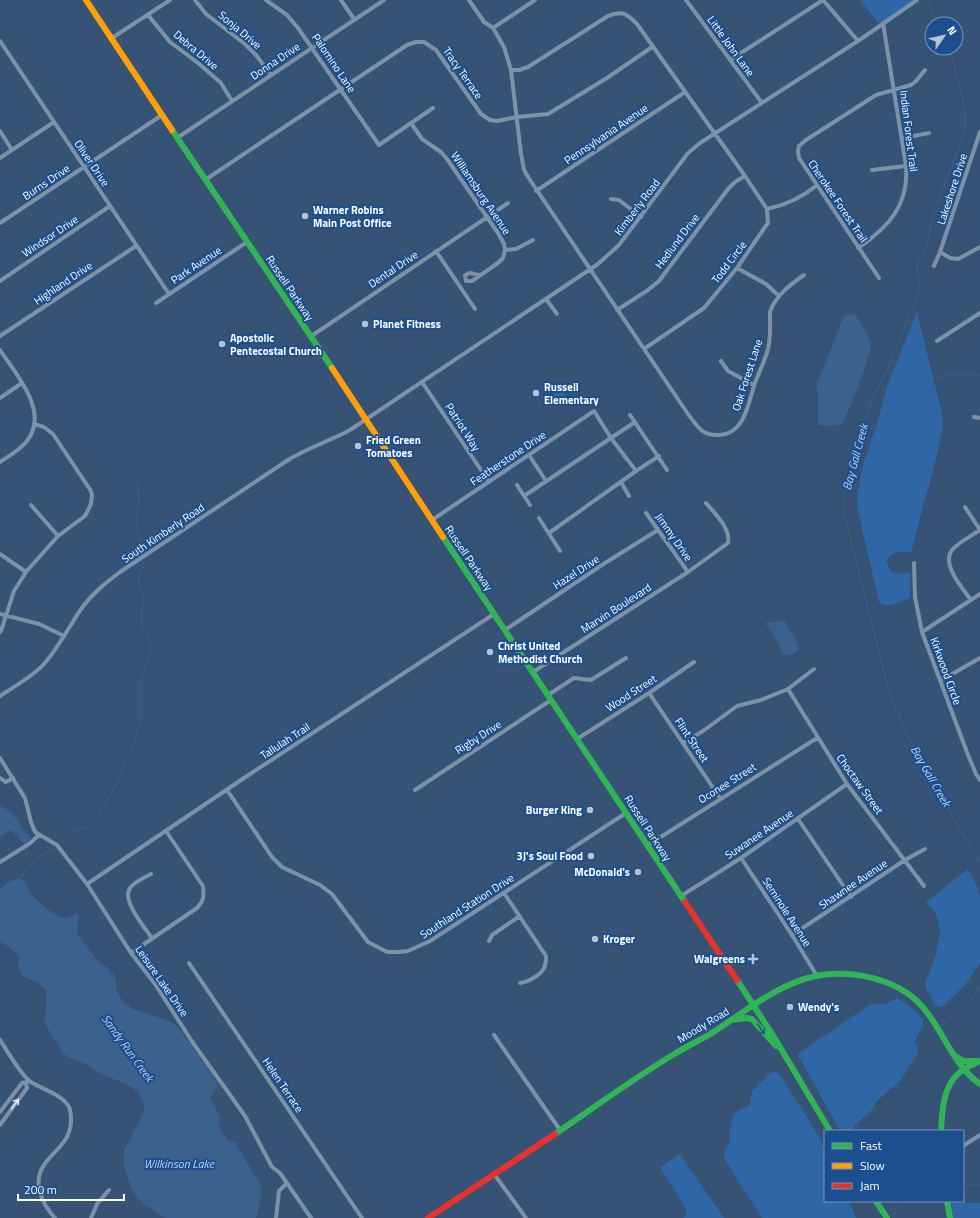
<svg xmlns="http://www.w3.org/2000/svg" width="980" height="1218" font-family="'Titillium Web',sans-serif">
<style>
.green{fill:#2f66a5}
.water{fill:#3b618d}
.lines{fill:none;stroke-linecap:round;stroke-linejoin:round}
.stream{stroke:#3b618d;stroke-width:1}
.street{stroke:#7d92a8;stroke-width:4}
.fast{stroke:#30b455;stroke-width:6}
.slow{stroke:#ff9f0a;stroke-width:6}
.jam{stroke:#e5322d;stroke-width:6}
.oneway{stroke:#1d5989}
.oneway2{stroke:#e5e9ee}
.poi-dot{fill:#b9c2ce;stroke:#1b4f8f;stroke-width:1.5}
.labels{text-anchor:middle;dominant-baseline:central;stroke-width:4;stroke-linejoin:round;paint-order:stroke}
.street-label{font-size:11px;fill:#fff;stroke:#1b4f8f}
.poi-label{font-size:11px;font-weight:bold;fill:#fff;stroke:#1b4f8f;text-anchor:start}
.water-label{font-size:12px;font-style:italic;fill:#b5d3f5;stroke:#1b4f8f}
</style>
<rect width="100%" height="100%" fill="#365274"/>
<!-- green -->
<path class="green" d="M860,0h57l-37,25z
M917,312l25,102 1,13 -8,35 -24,91c-11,-2 -18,-3 -25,8l5,10 9,3 10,-2v26l-18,7h-9l-4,-3 -21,-91 -1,-14 5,-29 14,-41 12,-43z
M568,384l3,4 -7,4 4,9 -9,4 -7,-11z
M968,869l8,15 4,12v67l-14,21 -22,21 -4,2 -4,-1 -9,-15 -2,-7 10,-27 5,-23 -2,-15 -4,-8 -8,-9z
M898,998c6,5 26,17 25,25 -1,6 -6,13 -8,19l3,6v5l-17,27 -24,21 -5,9 -19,17 1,4h-14l-42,-76 2,-3 71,-48h13z
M776,1071l5,5 39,62 5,13v50h24l7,17h-94l-37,-58 -1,-7 6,-12v-12l3,-15 17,-10 2,-13 19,-18z
M680,1154l44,64h-41l3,-3v-6l-26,-42z
M948,1203h32v15h-30z"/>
<!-- water -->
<path class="water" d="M854,314c6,6 15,22 17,30 1,7 -24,75 -29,79 -7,5 -16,2 -24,2v-31l-2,-11c12,-22 18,-46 29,-68z
M784,620l13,22 2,8c-5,3 -10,6 -16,3l-11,-21 -7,-9z
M0,805l14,11 17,23 -7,5 -13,-14 -11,7z
M17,879h4l2,1 10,16 13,12 14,10h8l9,-5 2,4 -2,12v5l20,26 10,7 7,8 2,5 1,12 5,8 11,9 37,12 9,7 38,54 1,4 -7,10 -1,3 10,17 -1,11 9,13 5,1 2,1 26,44v12l-5,20h-90l-20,-12 -8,-7 -7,-11 -7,-22v-16l20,-39v-5l-2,-8 -8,-9 -10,-6 -19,-7 -18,-11 -19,-8 -6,-5 -17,-28v-7l2,-20 -2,-7 -6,-6 -16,-8 -4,-7 -1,-11 -2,-5 -16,-12v-52l8,-7z"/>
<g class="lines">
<!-- stream -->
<path class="stream" d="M928,0l9,24
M946,48l6,9 13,51v21l-7,22 -24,60 -7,34 -10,18 2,28 -33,82 -15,27 -7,21 -8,35 -10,32 -3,21 45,179 16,42 55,98 21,33
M861,436l31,-27 15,-4 14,-2 10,-6 2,-17 15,-6 32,1
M137,477l2,22 -3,23 5,26
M62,844l12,-12 16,-7 9,-9 4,-9 18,-31 7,-20 6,-12 6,-23v-41l11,-29 -1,-8 -8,-18 -1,-10 3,-19 -6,-15 6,-19
M19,879l20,-22 16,-9
M940,1028l30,-27 10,-14
M838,1131l18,-14 23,-25 31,-41 26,-20
M963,1186l17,-2
M893,1216l13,-15
M783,1218c13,-9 12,-26 9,-40 -2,-5 -3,-7 -2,-12l35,-22"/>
<!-- street -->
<path class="street" d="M195,0l11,14 39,30 11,11 15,20
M266,0l21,15 11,13 81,117 54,-37
M341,0l13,19
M469,0l15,22 9,6 11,19 7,23 10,84 3,16 4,7 160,237c10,13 13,21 31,21 25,-1 29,-30 35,-49 4,-12 11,-25 14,-37 3,-12 2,-25 2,-37 5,-16 21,-28 34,-37
M686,0l76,103
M823,0l35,41
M148,15l22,27 28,21 23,20 11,18
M493,28l42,-28
M112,38l58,-38
M0,41l169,253
M730,60l93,-60
M511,70h8l9,-3 80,-51c15,-6 19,-2 29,8l108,152 22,33 1,14 -3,4 -28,41 -33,40 -60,41
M411,123l11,16 19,13 6,7 51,74 6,11 1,6 -2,8 -5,5 -26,18h-6l-1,-6 5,-2 9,2
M0,131l12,19
M177,138l207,-138
M903,138l26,-5
M0,158l54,-36
M872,170l34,-4
M205,180l202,-135 9,-3h8l12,8 45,64 9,6 7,1 20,-4 31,-3 59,-36 45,-31
M536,191l149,-99
M611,199l8,1 22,17
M767,209c19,-4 34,-11 49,-23
M0,223l162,-108
M858,248c31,-21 51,-43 48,-82l-23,-143
M505,250l11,-1 17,-9
M436,251l39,58
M940,252l10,6 8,1 22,-12
M934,266l6,-14 40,-120
M737,268l29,16 13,12
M879,278l-80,-120 -1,-7 1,-5 7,-6 70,-45 35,-10 5,-4 9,-11
M0,281l110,-75
M546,299l11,15
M156,303l91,-61
M617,310l31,-20 11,-9 69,-92 7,-7 10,-6
M0,336l136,-90
M310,337l198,-134
M937,341l43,-28
M0,350c16,24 50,62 27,91 -7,9 -18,15 -27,21
M721,361l7,10 26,14
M422,382l67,100
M0,398l22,-15
M630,415l37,55
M974,417l6,1
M529,455l17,26
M621,482l8,14
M517,485l13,20
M524,496l111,-74
M31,505l27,31
M965,507l15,23
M646,513l42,59
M539,518l21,33
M432,520l162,-109 17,27 25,33
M549,533l87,-62 23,-15
M0,554l26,18
M914,563l1,34 7,35 46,123 8,19 4,6
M971,600c-8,-11 -30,-36 -19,-50 7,-8 19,-14 28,-20
M0,614l39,10 25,12
M505,630l100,-67 53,-33
M0,632l2,-4 12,-37 12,-19 32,-36 27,-20 6,-12 1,-9 -1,-4 -38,-57 -9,-7 -10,-3
M922,632l58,-38
M533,672l155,-100 40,-29c3,-15 -13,-29 -22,-40
M940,681l40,-23
M788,689l59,95 77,102
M649,693l71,105
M548,695l26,-17 17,2 35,-22
M0,696c15,-10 32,-19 44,-32 16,-18 26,-40 40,-59 10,-13 23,-23 36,-33l168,-112c19,-12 42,-19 62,-30l248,-166 21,-19 69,-92 12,-10 158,-102 59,-41
M577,739l72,-46 45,-31
M683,743l20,-12 34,-25 24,-6 27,-11 26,-20
M0,758l25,40 6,24 4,10 22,13 30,39 44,69 24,31 38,59 52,73 27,51 8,6 31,45
M0,778l6,4 7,-4
M227,790l45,67 10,10 38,18 12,9 36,48 19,10h12l9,-1 22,-10 196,-128
M415,790l136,-90
M798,819l53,78
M648,845l169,-107
M741,858l51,77 25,41
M0,862l29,-18 10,-9
M151,874c-7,4 -17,8 -21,14 -9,12 15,40 22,50
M87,884l157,-106 250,-164
M504,893l42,63c0,4 0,8 -2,12 -3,7 -16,14 -24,15
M681,896l60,-38 106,-74
M792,935l113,-75 20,-11
M489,941l3,-6 28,-19
M131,953l66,-45c7,-7 7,-12 6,-22l-37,-55
M189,963l173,255
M494,1035l66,95
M0,1040c7,10 21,36 31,42 11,7 32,13 38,25 2,4 2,10 2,15 -2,22 -16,27 -27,43 -12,17 -2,39 11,53
M0,1112l22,-29 5,-1
M0,1125l27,-37 -1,-5
M963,1146l17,-11
M494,1174l32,44
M91,1218l6,-14 12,-14
M276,1218l3,-27 8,-8"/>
<!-- fast -->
<path class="fast" d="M172,130l160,238
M443,537l242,365
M737,980l37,57 56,94
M731,1020l15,-2 6,1 24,27
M957,1057l6,4h13
M941,1131c1,-19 2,-44 17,-57 6,-6 14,-9 22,-13
M555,1134c40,-27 79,-56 121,-81 13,-8 27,-14 39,-22 32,-21 63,-47 101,-55 29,-6 66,0 91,17 33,22 40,68 73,91
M876,1201l11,17
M947,1201l3,17"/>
<!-- slow -->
<path class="slow" d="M86,0l86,130
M332,368l111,169"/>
<!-- jam -->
<path class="jam" d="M685,902l52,78
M428,1218l127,-84"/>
</g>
<!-- one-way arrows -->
<defs><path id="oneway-shaft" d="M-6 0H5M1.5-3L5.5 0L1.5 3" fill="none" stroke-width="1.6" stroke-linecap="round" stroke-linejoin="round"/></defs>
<use class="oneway" href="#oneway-shaft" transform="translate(761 1029) rotate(55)"/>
<use class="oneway2" href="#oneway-shaft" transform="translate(15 1104) rotate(-53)"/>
<!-- markers -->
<g class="poi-dot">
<circle cx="305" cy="216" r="4"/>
<circle cx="365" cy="324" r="4"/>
<circle cx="222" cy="344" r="4"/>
<circle cx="536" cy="393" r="4"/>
<circle cx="358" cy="446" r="4"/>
<circle cx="490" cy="652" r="4"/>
<circle cx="590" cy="810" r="4"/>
<circle cx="591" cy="856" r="4"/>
<circle cx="638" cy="872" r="4"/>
<circle cx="595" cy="939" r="4"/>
<path d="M751 953h4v4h4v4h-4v4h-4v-4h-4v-4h4z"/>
<circle cx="790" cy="1007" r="4"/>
</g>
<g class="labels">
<!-- street labels -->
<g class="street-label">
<text transform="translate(240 30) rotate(40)">Sonja Drive</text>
<text transform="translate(731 46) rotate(54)">Little John Lane</text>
<text transform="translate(196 50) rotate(40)">Debra Drive</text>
<text transform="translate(275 61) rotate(-34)">Donna Drive</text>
<text transform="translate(334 63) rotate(56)">Palomino Lane</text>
<text transform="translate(463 73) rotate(55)">Tracy Terrace</text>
<text transform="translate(909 131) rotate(83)">Indian Forest Trail</text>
<text transform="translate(606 134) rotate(-34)">Pennsylvania Avenue</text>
<text transform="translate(92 163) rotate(56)">Oliver Drive</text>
<text transform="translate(46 182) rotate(-34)">Burns Drive</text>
<text transform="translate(952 189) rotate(-72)">Lakeshore Drive</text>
<text transform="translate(481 193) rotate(56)">Williamsburg Avenue</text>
<text transform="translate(838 201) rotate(56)">Cherokee Forest Trail</text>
<text transform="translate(637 207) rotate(-53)">Kimberly Road</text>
<text transform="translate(50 236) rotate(-34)">Windsor Drive</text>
<text transform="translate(677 241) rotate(-53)">Hedlund Drive</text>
<text transform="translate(729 262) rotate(-53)">Todd Circle</text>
<text transform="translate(196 265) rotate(-34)">Park Avenue</text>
<text transform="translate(393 269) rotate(-34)">Dental Drive</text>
<text transform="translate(63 283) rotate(-34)">Highland Drive</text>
<text transform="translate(290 288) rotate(56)">Russell Parkway</text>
<text transform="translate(747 375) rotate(-72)">Oak Forest Lane</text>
<text transform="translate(463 427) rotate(57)">Patriot Way</text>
<text transform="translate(508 458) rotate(-34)">Featherstone Drive</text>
<text transform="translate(163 533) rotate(-34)">South Kimberly Road</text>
<text transform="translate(674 537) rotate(55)">Jimmy Drive</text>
<text transform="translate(469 558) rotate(56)">Russell Parkway</text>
<text transform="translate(576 572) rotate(-33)">Hazel Drive</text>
<text transform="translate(616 608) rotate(-33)">Marvin Boulevard</text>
<text transform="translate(946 671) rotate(70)">Kirkwood Circle</text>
<text transform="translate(631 693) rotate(-33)">Wood Street</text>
<text transform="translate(478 737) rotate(-33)">Rigby Drive</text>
<text transform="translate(692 740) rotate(56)">Flint Street</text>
<text transform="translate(285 741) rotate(-33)">Tallulah Trail</text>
<text transform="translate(727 783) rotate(-32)">Oconee Street</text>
<text transform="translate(860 784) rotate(54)">Choctaw Street</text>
<text transform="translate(648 828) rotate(57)">Russell Parkway</text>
<text transform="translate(759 834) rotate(-34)">Suwanee Avenue</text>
<text transform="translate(853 884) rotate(-34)">Shawnee Avenue</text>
<text transform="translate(467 906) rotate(-33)">Southland Station Drive</text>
<text transform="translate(787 912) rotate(57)">Seminole Avenue</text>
<text transform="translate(162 981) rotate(55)">Leisure Lake Drive</text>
<text transform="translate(703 1025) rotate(-31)">Moody Road</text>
<text transform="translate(283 1085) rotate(56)">Helen Terrace</text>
</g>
<!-- poi labels -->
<g class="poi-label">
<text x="313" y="210">Warner Robins<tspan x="313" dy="13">Main Post Office</tspan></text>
<text x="373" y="324">Planet Fitness</text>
<text x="230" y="338">Apostolic<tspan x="230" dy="13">Pentecostal Church</tspan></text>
<text x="544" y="387">Russell<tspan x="544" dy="13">Elementary</tspan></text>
<text x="366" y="440">Fried Green<tspan x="366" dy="13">Tomatoes</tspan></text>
<text x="498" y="646">Christ United<tspan x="498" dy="13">Methodist Church</tspan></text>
<text x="582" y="810" text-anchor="end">Burger King</text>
<text x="583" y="856" text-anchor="end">3J's Soul Food</text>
<text x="630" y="872" text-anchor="end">McDonald's</text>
<text x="603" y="939">Kroger</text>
<text x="745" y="959" text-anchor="end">Walgreens</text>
<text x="798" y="1007">Wendy's</text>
</g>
<!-- water labels -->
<g class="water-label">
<text transform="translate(855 457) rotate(-75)">Bay Gall Creek</text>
<text transform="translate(931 776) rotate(60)">Bay Gall Creek</text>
<text transform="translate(128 1048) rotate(54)">Sandy Run Creek</text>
<text x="179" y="1163">Wilkinson Lake</text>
</g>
</g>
<!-- legend -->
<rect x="824" y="1130" width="140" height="72" fill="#1b4f8f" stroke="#7695bc"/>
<rect x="832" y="1143" width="20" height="6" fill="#30b455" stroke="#7695bc"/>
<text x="860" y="1150" font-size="12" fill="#ffffff">Fast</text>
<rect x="832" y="1163" width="20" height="6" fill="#ff9f0a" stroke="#7695bc"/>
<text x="860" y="1170" font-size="12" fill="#ffffff">Slow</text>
<rect x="832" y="1183" width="20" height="6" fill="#e5322d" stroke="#7695bc"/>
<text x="860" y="1190" font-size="12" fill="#ffffff">Jam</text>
<!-- north arrow -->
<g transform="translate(944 36) rotate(56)"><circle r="19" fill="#1b4f8f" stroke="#7695bc"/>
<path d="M0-3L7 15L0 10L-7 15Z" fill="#b9c2ce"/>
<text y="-6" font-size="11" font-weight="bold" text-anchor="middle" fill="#ffffff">N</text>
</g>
<!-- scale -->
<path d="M18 1194v6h106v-6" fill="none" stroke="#ffffff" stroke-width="2"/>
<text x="24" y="1194" font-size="12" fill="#ffffff" stroke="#1b4f8f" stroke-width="3" paint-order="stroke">200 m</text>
</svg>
